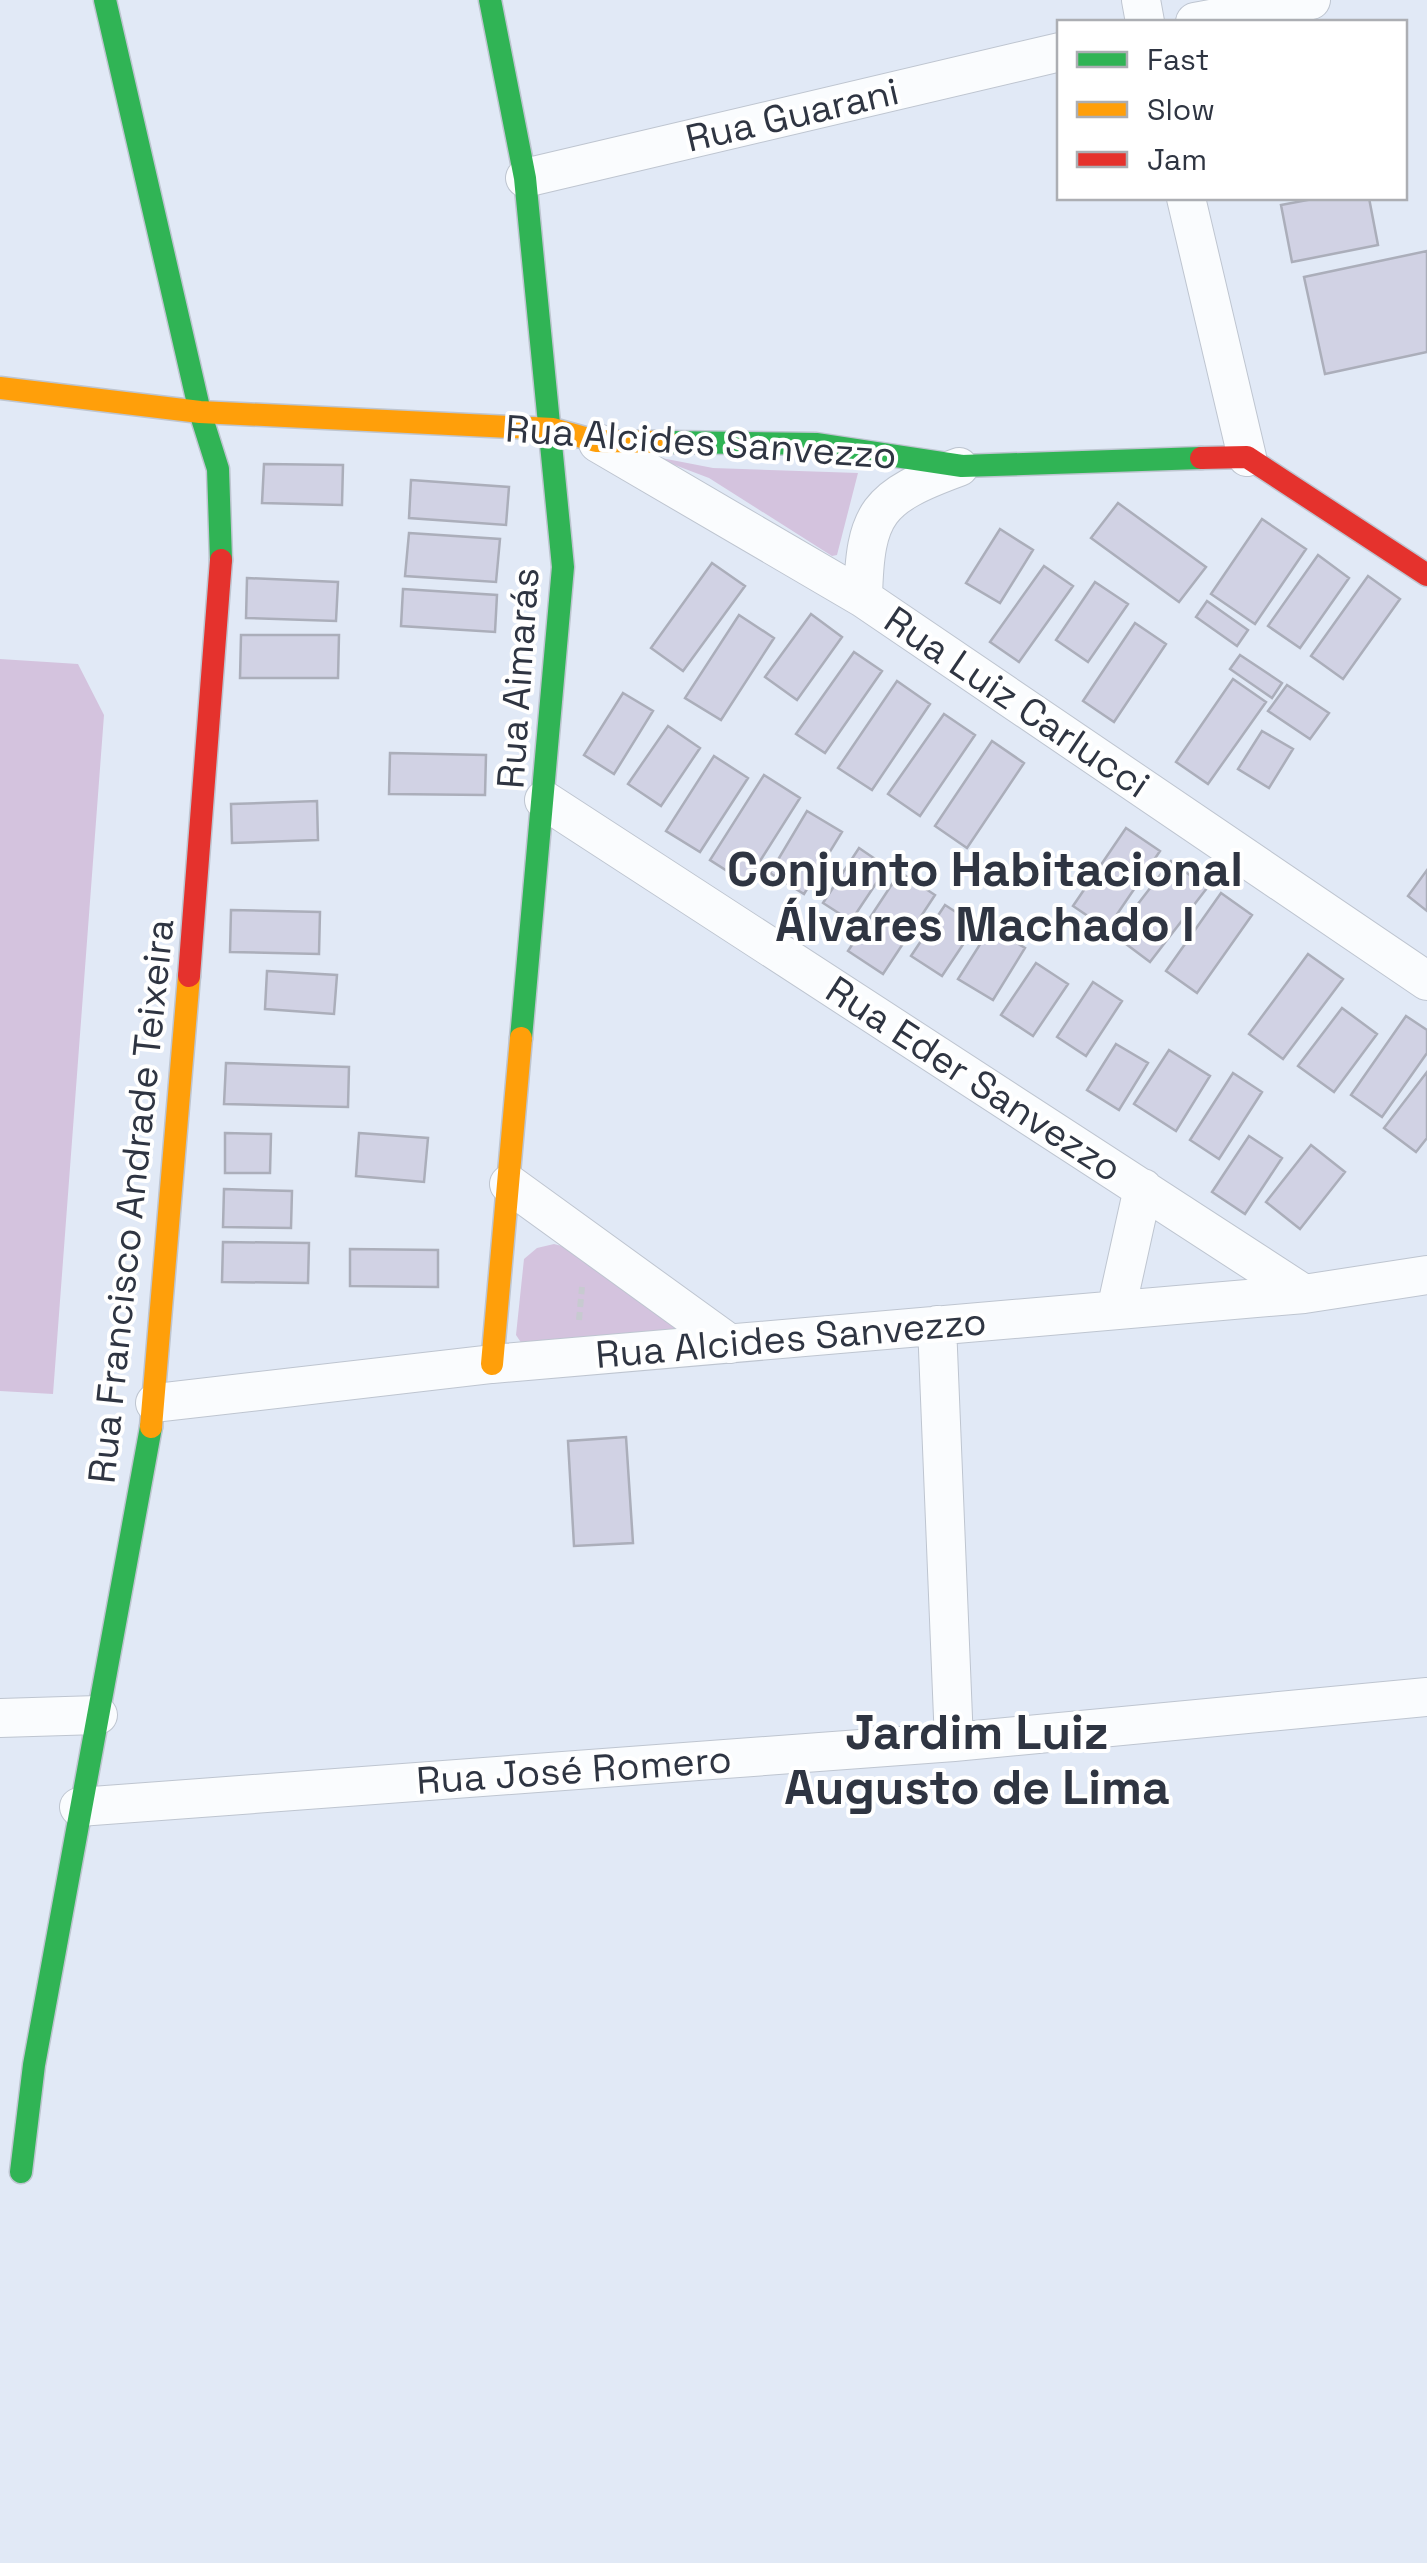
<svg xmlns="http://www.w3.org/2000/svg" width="1427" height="2563" font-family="'Space Grotesk',sans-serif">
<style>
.green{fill:#d4c3de}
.building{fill:#d1d2e4;stroke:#abaeba;stroke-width:2.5}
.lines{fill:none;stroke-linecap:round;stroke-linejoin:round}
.street-casing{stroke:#bec5d0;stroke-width:40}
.fast-casing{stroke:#bec5d0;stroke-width:25}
.slow-casing{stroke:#bec5d0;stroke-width:25}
.jam-casing{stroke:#bec5d0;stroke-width:25}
.path{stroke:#c7cad0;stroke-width:6;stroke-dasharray:8 5;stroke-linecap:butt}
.street{stroke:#fafcfe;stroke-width:38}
.fast{stroke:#30b455;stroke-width:22}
.slow{stroke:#ff9f0a;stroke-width:22}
.jam{stroke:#e5322d;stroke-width:22}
.labels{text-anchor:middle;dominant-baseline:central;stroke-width:8;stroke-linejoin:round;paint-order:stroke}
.street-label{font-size:38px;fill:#2f3542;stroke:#fff}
.district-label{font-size:48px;font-weight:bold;fill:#2f3542;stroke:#fff}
</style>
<rect width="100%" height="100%" fill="#e1e9f6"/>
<!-- green -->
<path class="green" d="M651,456l62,12 145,5 -21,82 -5,1 -123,-78z
M0,659l78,5 26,51 -51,679 -53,-3z
M554,1244l12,3 114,83 -154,20 -10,-15 8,-76 13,-11z"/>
<!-- building -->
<path class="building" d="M1318,198h51l9,47 -86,17 -11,-57z
M1427,251v101l-102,22 -21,-97z
M264,464l79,1 -1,40 -80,-2z
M411,480l98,7 -3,38 -97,-7z
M1118,503l88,64 -27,35 -88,-64z
M1262,519l44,30 -51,75 -44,-30z
M1000,529l33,21 -33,53 -34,-20z
M409,533l91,6 -4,43 -91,-6z
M1318,555l31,23 -49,70 -32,-22z
M712,563l33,23 -62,85 -32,-23z
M1044,566l29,20 -54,76 -29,-20z
M1368,576l32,23 -57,80 -32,-23z
M247,578l91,4 -2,39 -90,-3z
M1095,582l33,22 -40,58 -32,-22z
M403,589l94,6 -2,37 -94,-6z
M1207,601l41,29 -11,16 -41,-29z
M811,614l31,23 -45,63 -32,-23z
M739,615l35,23 -53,82 -36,-22z
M1135,623l31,21 -52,78 -31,-21z
M241,635h98l-1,43h-98z
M854,652l28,19 -57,82 -29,-19z
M1240,655l42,28 -10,15 -42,-29z
M1233,679l33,23 -58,82 -32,-22z
M897,681l33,23 -58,86 -34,-22z
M1287,685l42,28 -19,26 -42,-28z
M623,693l30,18 -39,63 -30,-19z
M944,714l31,21 -55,81 -32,-22z
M668,726l32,22 -39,58 -33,-22z
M1262,731l31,18 -24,39 -31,-19z
M992,741l32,22 -57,85 -32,-22z
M390,753l96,2 -1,40 -96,-1z
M714,756l34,22 -48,74 -34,-21z
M764,775l36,23 -54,85 -36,-23z
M317,801l1,39 -86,3 -1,-39z
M807,811l35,21 -38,62 -34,-21z
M1126,828l34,23 -53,78 -34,-23z
M859,848l28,19 -36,54 -28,-18z
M1171,861l36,27 -57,74 -36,-27z
M1427,870v41l-19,-15z
M900,872l35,23 -52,79 -35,-23z
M1221,893l31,22 -55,78 -31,-22z
M945,905l31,20 -34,51 -31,-20z
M231,910l89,2 -1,42 -89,-2z
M991,927l34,21 -32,52 -35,-21z
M1308,954l35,25 -60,80 -34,-25z
M1036,963l32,21 -35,52 -32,-21z
M267,971l70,4 -3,39 -69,-5z
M1093,982l29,19 -36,55 -29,-19z
M1342,1008l35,26 -43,58 -36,-26z
M1406,1016l21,14v23l-45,64 -31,-22z
M1116,1044l32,19 -29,47 -32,-20z
M1169,1050l41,26 -34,55 -42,-27z
M226,1063l123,4 -1,40 -124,-3z
M1427,1072v66l-11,14 -32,-24z
M1233,1073l29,19 -43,67 -29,-19z
M225,1133l46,1 -1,39h-45z
M359,1133l69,5 -4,44 -68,-6z
M1249,1136l33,22 -37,56 -33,-22z
M1311,1145l34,27 -45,57 -34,-27z
M224,1189l68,2 -1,37 -68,-1z
M223,1242l86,1 -1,40 -86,-1z
M350,1249l88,1v37l-88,-1z
M626,1437l7,106 -59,3 -6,-105z"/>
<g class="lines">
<!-- street casing -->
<g class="street-casing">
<path id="street" d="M1141,0l4,22
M1195,22l116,-22
M525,178l535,-126
M1186,198l61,259
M598,443l265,155 564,383
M863,598c2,-86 14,-101 96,-131
M544,800l760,494
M509,1184l221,160
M1116,1310l27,-122
M937,1325l17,417
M155,1403l337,-39 812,-70 123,-19
M0,1718l98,-3
M79,1807l875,-65 473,-45"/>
</g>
<!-- fast casing -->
<g class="fast-casing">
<path id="fast" d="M105,0l95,412 18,57 3,91
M490,0l35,178 38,389 -42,471
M667,442l149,2 146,22 239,-8
M21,2172l13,-107 117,-638"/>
</g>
<!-- slow casing -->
<g class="slow-casing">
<path id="slow" d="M0,388l200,24 353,17 43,12 71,1
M492,1364l29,-326
M151,1427l38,-451"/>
</g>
<!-- jam casing -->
<g class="jam-casing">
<path id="jam" d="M1201,458l46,-1 180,118
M189,976l32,-416"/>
</g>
<!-- path -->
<path class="path" d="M579,1320l3,-33"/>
<!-- street -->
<use href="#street" class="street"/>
<!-- fast -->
<use href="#fast" class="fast"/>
<!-- slow -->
<use href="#slow" class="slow"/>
<!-- jam -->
<use href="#jam" class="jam"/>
</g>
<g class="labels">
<!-- street labels -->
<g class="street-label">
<text transform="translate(792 115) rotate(-13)">Rua Guarani</text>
<text transform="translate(701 442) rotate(4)">Rua Alcides Sanvezzo</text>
<text transform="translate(518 678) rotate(-86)">Rua Aimarás</text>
<text transform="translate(1017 702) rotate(34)">Rua Luiz Carlucci</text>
<text transform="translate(974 1079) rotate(33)">Rua Eder Sanvezzo</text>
<text transform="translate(131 1201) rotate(-84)">Rua Francisco Andrade Teixeira</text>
<text transform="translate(791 1338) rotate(-5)">Rua Alcides Sanvezzo</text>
<text transform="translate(574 1770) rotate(-4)">Rua José Romero</text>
</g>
<!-- district labels -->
<g class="district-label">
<text x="985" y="869">Conjunto Habitacional<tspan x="985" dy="55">Álvares Machado I</tspan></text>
<text x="977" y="1732">Jardim Luiz<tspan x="977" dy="55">Augusto de Lima</tspan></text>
</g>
</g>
<!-- legend -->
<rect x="1057" y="20" width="350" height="180" fill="#ffffff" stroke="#acaeb3" stroke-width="2.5"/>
<rect x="1077" y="52" width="50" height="15" fill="#30b455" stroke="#acaeb3" stroke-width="2.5"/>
<text x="1147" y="70" font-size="30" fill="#2f3542">Fast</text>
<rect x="1077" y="102" width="50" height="15" fill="#ff9f0a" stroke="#acaeb3" stroke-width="2.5"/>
<text x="1147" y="120" font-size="30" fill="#2f3542">Slow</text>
<rect x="1077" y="152" width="50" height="15" fill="#e5322d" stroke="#acaeb3" stroke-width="2.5"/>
<text x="1147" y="170" font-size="30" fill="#2f3542">Jam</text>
</svg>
